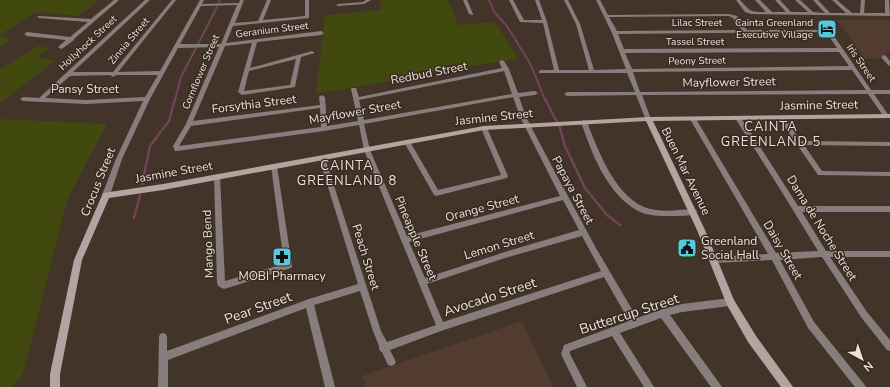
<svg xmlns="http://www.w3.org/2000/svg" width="890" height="387" font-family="'Nunito Sans',sans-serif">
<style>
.built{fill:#513c2f}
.green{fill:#41490f}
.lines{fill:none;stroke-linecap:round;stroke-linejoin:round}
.stream-far1{stroke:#71445a;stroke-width:2}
.stream{stroke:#71445a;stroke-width:2.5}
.street{fill:#877d7c;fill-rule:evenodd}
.secondary{fill:#b3a4a2;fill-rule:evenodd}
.labels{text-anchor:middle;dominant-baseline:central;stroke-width:3;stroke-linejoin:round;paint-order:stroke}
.far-street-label{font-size:10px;fill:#ebe2db;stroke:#382a20}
.far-poi-label{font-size:10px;fill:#ebe2db;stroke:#382a20;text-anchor:end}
.street-label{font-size:12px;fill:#ebe2db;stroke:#382a20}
.poi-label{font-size:12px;fill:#ebe2db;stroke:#382a20;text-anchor:start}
.neighbourhood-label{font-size:13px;letter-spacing:1px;fill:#ebe2db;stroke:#382a20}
.near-street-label{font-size:14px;fill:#ebe2db;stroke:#382a20}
</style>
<rect width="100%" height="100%" fill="#43342a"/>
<!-- built -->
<path class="built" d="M837,20h53v32l-10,6 -15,1z
M522,321l31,66h-187l-4,-11z"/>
<!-- green -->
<path class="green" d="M0,0h99l-21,16 -38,-4 -10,3 -30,20 12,5 -12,6z
M380,0h68l10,25 37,-3 23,36 -202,36 9,-79 56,-5z
M38,46l10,2 -11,9 18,4 -55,42v-34z
M0,119l107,5 -40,76 -44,174 -12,13h-11z"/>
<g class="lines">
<!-- stream-far1 -->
<path class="stream-far1" d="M489,0l6,13 12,13 24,39 14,35
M219,3l1,-3
M198,44l19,-37
M175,100l6,-23 15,-29"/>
<!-- stream -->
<path class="stream" d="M545,99l15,29 5,18 20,42 22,27 13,10
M142,184l8,-38 19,-25 6,-22
M134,218l6,-23"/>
<!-- street -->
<path class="street" d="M114,0h5l-45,39v1l-11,8 -2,1 -3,-2 8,-7 -39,-4 -3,-2 3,-2 43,5 18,-15 -49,-4 -2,-1 2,-1 52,3z
M145,0h5l-77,72h40l59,-72h4l-58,72 42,-1 40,-71h4l-2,4 37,-1 1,-3h4l-9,23 23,-2 9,-21h4l-8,20 42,-4v-16h4v18l-76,8 -7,17 95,-12 3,2 -3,2 -64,7 -7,26 62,-17 3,2 -14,4 -6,30 -53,8 -4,-3 14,-49 -27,3 -32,75 127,-16 -1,-8 3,-2 3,2 2,29 31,-5 -7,-32 1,-1h4l3,9 143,-29 -3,-6 3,-2 2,1 5,8 9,24 17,-2 3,2 -3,2 -16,2 8,22 30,57 39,72 41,70 26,-9 19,-5 48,-6 3,1 1,3 -1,3 -3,1 -48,6 -12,3 52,72h-11l-50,-69 -41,15 34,54h-10l-32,-51 -42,15v3l17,33h-10l-16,-33 3,-9 65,-24 -25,-44 -163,54 -51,19 6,12 -2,3 -3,1 -3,-1 -6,-13 -2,-1 -1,-3v-2l-6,-15 -13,-40 -46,14 21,82h-10l-19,-79 -138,52v27h-10l1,-50 1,-3 3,-1 3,1 1,3v14l142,-52 49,-15 -39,-126 3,-2 3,2 56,173 6,11 49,-17 -72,-175 -5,-25 -35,6 -147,20h-2l-2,-5 13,-22 33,-77 -41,1 -28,51 -28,60 -12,36 -2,2h-4l-2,-2 14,-36 27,-58 -57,3 -63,-3 -3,-2 3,-2 16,1zM237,5l-16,39h-41l21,-38zM296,59l-6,26 -46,6 5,-20zM504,71l8,23 -148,26 -5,-20zM110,75l3,2 3,-2h42l-13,22 -59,3 -41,-2 25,-22zM513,97l8,22 39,77 -153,40 -37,-86 -6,-26zM320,108l1,19 -142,19 12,-20zM563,200l16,30 -74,22 -80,26 -16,-36zM582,236l19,35 -158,51 -16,-38 78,-26z
M366,0h5l-7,4 -26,2 -2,-1 2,-1 25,-2z
M463,0h4l6,14v1l-4,-1z
M509,0h4l11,20h18l-7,-20h4l8,22 12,48h30l-13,-46 -12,-24h4l12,24 14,46 32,-1 -14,-36 -16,-33h4l8,15 121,-1 8,2 10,14h77l-5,-9 4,-1 48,70h19v4h-16l15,22 -3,2 -2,-1 -16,-23 -226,1 9,24 -1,1h-4l-10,-25 -69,1 -3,-2 3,-2h68l-8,-19h-88v-2l2,-1h13l-11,-47 -23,-1zM729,16l4,2 9,12 -125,1 -8,-14zM826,32l11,16 -213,1 -6,-15zM839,52l10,14 -217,3 -7,-16zM852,70l14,20 -226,2 -7,-20z
M736,0h4c11,12 10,12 26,12l-11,-12h5l12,12h14l-11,-12h5l11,12h17l-13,-12h5l13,12 12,1 -12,-13h5l12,13h16l-14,-13h5l15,13h8l1,-13h4l-1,13h21v-13h4l1,16 -139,-2 -6,-2z
M884,55l2,1 4,5v5l-2,-1 -7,-8z
M781,115l2,1 18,25 89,1v4l-86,-1 18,26 68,1v4l-72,-1 -40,-58z
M738,116l2,1 8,11 50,78h92v6h-88l24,39h64v6h-60l37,55 23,28v11l-3,-1 -26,-33 -39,-60 -42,3 34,62 50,62 2,3h-11l-47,-59 -36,-68 -58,3 -3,-1 -1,-2 1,-2 3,-1 54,-3 -78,-135 3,-2 3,2 80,134 42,-2 -38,-62 -45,-71z
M584,120l3,2c11,28 27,72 57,85 15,6 33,3 49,2l3,1 1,2 -1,2c-8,2 -17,2 -25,2 -11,0 -23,0 -33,-5 -31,-17 -46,-57 -57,-89z
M484,126l3,2 21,48 -1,2 -71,18 -2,-1 -30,-53 1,-2h4l29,50 63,-15 -20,-47z
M272,164h4l1,2 15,100 -1,2 -3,1 -64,20 -6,-3 -1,-3 -3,-107 3,-2 3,2 5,105 59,-17 -13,-98z"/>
<!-- secondary -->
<path class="secondary" d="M890,114v4l-237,3 52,109 29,70 22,36 37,51h-12l-33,-45 -21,-37 -30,-75 -51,-109 -162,9 -321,60 -54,8 -27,62 -22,114v13h-10v-13l24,-114 29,-67 60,-9 321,-58 164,-9z"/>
</g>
<!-- icons -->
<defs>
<g id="hotel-square" transform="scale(1)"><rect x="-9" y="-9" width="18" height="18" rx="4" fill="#55cadf" stroke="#382a20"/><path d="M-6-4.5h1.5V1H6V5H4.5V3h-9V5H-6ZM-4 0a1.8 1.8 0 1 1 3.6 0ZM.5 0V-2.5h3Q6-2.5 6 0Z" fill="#111"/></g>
<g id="civic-square" transform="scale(1)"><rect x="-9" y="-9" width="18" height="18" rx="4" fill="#55cadf" stroke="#382a20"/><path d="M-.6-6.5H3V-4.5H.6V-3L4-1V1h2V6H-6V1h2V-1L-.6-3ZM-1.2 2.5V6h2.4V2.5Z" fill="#111"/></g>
<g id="pharmacy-square" transform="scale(1)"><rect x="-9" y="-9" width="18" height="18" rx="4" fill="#55cadf" stroke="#382a20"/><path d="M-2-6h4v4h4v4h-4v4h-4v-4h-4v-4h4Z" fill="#111"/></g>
</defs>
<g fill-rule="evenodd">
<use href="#hotel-square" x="827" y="29"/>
<use href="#civic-square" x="687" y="248"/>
<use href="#pharmacy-square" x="282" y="257"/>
</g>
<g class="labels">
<!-- far-street labels -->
<g class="far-street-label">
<text x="697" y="23">Lilac Street</text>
<text transform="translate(272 30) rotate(-7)">Geranium Street</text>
<text transform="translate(129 41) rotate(-50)">Zinnia Street</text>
<text x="695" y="42">Tassel Street</text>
<text transform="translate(88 43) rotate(-43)">Hollyhock Street</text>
<text transform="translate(697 61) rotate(-1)">Peony Street</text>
<text transform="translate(861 63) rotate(55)">Iris Street</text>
<text transform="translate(201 72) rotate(-67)">Cornflower Street</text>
</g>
<!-- far-poi labels -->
<g class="far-poi-label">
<text x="813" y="23">Cainta Greenland<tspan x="813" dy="12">Executive Village</tspan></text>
</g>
<!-- street labels -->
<g class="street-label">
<text transform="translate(429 73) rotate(-11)">Redbud Street</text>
<text transform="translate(729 82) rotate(-1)">Mayflower Street</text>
<text x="85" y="89">Pansy Street</text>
<text transform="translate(254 104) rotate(-7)">Forsythia Street</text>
<text transform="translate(819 105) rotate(-1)">Jasmine Street</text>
<text transform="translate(355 112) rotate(-10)">Mayflower Street</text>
<text transform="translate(494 117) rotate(-6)">Jasmine Street</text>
<text transform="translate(686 171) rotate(64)">Buen Mar Avenue</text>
<text transform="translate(174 172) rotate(-10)">Jasmine Street</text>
<text transform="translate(98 182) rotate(-68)">Crocus Street</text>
<text transform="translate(573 190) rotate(62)">Papaya Street</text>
<text transform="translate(482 208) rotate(-15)">Orange Street</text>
<text transform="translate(822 228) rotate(58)">Dama de Noche Street</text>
<text transform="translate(416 238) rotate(67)">Pineapple Street</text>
<text transform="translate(208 244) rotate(-92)">Mango Bend</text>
<text transform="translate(499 245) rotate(-17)">Lemon Street</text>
<text transform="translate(783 250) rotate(60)">Daisy Street</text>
<text transform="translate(366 257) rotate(73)">Peach Street</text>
</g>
<!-- poi labels -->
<g class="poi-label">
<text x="701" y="241">Greenland<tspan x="701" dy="14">Social Hall</tspan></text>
<text x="282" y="276" text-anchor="middle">MOBI Pharmacy</text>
</g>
<!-- neighbourhood labels -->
<g class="neighbourhood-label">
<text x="771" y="127">CAINTA<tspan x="771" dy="15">GREENLAND 5</tspan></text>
<text x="347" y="166">CAINTA<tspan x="347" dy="15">GREENLAND 8</tspan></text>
</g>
<!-- near-street labels -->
<g class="near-street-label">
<text transform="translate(490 297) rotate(-18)">Avocado Street</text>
<text transform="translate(258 308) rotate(-20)">Pear Street</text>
<text transform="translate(629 314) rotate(-18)">Buttercup Street</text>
</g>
</g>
<!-- north arrow -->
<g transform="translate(862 359) rotate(140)" stroke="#382a20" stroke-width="3" paint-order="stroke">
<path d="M0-3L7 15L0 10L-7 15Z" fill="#ebe2db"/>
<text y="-6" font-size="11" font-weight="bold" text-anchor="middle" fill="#ebe2db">N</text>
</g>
</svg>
